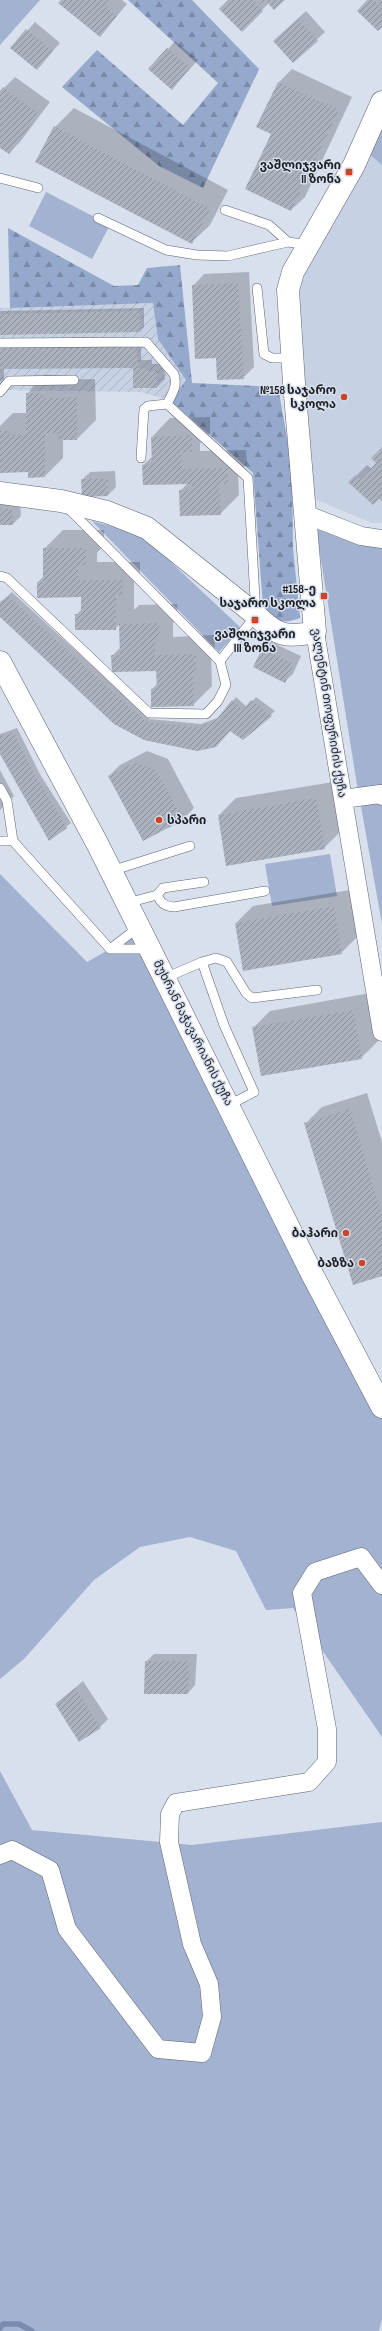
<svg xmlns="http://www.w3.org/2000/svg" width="382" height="2331" font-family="'Sofia Sans Condensed','Noto Sans Georgian',sans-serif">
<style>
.built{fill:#c7d1e4}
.industrial{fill:url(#industrial-furrows)}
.green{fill:#a2b2d0}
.forest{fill:url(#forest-firs)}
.shadow{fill:#0003}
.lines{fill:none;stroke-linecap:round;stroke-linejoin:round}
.stream{stroke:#798cb0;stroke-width:5.5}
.building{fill:url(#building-hatch)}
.service-casing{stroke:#5d646f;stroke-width:10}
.minor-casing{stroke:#5d646f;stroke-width:19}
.tertiary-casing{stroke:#5d646f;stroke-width:23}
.secondary-casing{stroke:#5d646f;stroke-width:23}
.service{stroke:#fff;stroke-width:9}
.minor{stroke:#fff;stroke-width:18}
.tertiary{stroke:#fff;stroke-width:22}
.secondary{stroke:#fff;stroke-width:22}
.poi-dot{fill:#cd4326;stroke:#d8dfed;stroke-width:1.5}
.labels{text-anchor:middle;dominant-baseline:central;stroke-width:3;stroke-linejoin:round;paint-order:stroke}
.poi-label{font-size:12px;font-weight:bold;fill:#1c1f24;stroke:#d8dfed;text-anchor:end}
.street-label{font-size:12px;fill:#1c1f24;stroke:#d8dfed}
</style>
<defs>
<pattern id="industrial-furrows" width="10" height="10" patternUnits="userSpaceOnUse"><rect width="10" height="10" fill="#c7d1e4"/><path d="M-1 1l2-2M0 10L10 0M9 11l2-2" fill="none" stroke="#aab3c3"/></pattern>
<pattern id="forest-firs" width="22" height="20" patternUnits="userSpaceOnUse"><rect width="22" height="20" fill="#95a9cd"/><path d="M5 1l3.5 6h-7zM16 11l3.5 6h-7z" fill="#7989a6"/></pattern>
<pattern id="building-hatch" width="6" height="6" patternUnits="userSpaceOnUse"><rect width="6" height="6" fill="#abb2be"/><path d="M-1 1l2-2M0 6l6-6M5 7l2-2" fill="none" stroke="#8a909a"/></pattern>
</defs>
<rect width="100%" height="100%" fill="#d8dfed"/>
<!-- built -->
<path class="built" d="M368,153l14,12v358h-10l-58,-24 -18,-203 4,-17z"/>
<!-- industrial -->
<path class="industrial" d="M153,303l5,36 29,41 -16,21 -30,-9 -141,-2v-82z"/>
<!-- green -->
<path class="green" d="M0,0h40l-40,45z
M382,121v44l-14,-12z
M46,192l64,33 -18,34 -63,-33z
M92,521l49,13 100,94 -22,24z
M316,529l45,14 21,1v243l-24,4z
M382,800v124l-22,-123z
M330,854l7,42 -65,10 -7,-42z
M0,874l87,88 23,-13 21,-16 251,474v330l-89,-129 -27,2 -30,-59 -46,-14 -50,10 -46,33 -70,79 -24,20z
M0,1771l32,59 160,15 190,-23v497l-3,12h-379z"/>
<!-- forest -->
<path class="forest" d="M128,0h64l67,69 -56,119 -44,-22 -97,-79 35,-37 86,75 35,-42z
M8,228l106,58 24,-1 9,-17 33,-3 12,118 86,4 14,79 1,82 7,70c-20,7 -24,3 -37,-12l-10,-133 -82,-72 15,-21 -28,-41 -5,-36 -143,5z"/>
<!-- shadow -->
<path class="shadow" d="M62,0h60l5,4 -27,32z
M229,0h55l-15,3 -27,27z
M368,0h14v26z
M306,11l19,21 -32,30 -11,-29z
M35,22l25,21 -23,26 -25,-21z
M175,41l23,19 -19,21 -11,-32z
M292,69l60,28 -47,100 -14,13 -19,-77 6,-50z
M15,77l35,25 -30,40 -11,11 -9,-7v-54z
M74,108l154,82 -18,35 -19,18 -136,-116z
M249,272l5,95 -11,11 -26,-21 -24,-71 11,-12z
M144,308v19l-4,4 -140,3v-23z
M141,342v18h11v4h12l1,15 -8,8 -21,-20 -132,1v11l-4,3v-38z
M45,375h16v5l34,-1 1,41 -19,19h-14v19l-18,18 -16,-5 -29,1v-46l13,-13h14v-19z
M210,417v16l-10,10v8l46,-1 1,14 -9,9 1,22 -19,19 -40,-23 8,-8 -45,-18 10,-9 -1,-19 18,-19z
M382,448v52l-32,-18 17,-17 5,4 6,-6z
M115,471l1,16 -8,8 -26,-15 8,-8z
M20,501l1,15 -8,8h-13v-22z
M63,530h41v15l-7,8v9h43v13l-6,7v28l5,-5 38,-1 1,14 -5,5v14l41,-2 1,18 -4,3 1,30 -19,19 -41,-16 6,-6 -1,-13 -45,-14 9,-9 -1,-23 -5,5 -39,-14 6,-6v-13l-44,-14 6,-6v-27z
M12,592l138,127 51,5 19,-7 16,-20 11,10 9,-10 19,14 -32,28 -13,-9 -85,9 -145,-123v-13z
M271,642l30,14 -8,18 -8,7 -30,-14 8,-18z
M17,728l24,48 30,47 -22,16 -49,-88v-17z
M147,751l21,8 26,49 -11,11 -40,21 -34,-64 11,-11z
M0,770l14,26 -14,14z
M333,782l8,49 -17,17 -105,-33 17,-17z
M350,890l8,46 -17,17 -105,-30 17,-17z
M370,993l8,48 -17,17 -108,-30 17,-17z
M367,1093l15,49v133l-77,-151 17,-17z
M154,1654h43l-2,31 -7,8 -42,-31z
M83,1681l25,38 -8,8 -44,-23z"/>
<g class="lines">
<!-- stream -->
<path class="stream" d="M0,2328l3,-4h16l13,7"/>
</g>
<!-- building -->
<path class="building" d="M61,0h46l2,2 -4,4 12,10 -17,21 -42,-34z
M228,0h25l10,11 -21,21 -23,-23z
M259,0h26l-11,10 -7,-8 -4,3z
M367,0h7l5,5 3,-4v26l-4,4 -21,-20z
M298,19l20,22 -25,22 -20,-22z
M26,29l27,22 -16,19 -27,-22z
M167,48l23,20 -18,22 -24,-21z
M278,82l61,28 -48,101 -46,-22 26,-55 -15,-7z
M3,87l36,27 -30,40 -9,-6v-57z
M54,126l156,83 -18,35 -157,-82z
M238,283l6,96 -27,1 -1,-22 -21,1 -3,-74z
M140,311l1,21 -141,3v-21z
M137,346l1,22h7v3h12v17h-24v-20l-133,1v-22z
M26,393h17v5l34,-1v43h-18l-1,-7h-13v44l-17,1v-6l-28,1v-42h10v4h16z
M192,435v17l-11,1 1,16 46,-1v16h-9l2,31 -41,1 -1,-26h13v-6l-49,1 -1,-20h10l-1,-28z
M382,447v54l-3,-2 -6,6 -25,-23 7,-7 6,5 15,-17 -5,-5z
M81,479h27v17l-26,1z
M12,508l1,17h-13v-16z
M43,548h43v17h-8v15h44v15h-6v35h-41v-16h6v-17l-44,1v-16h6z
M8,596l138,126 51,5 19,-7 16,-20 11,10 8,-10 21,16 -29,24 -13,-9 -14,16 -19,4 -53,-11 -30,-16 -114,-107v-15z
M159,623l1,15h-5v17l41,-1v19h-3l1,33 -43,1v-18l6,-1 -1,-17 -44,1 -1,-17h9l-1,-31z
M262,649l32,15 -9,19 -32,-16z
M13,732l25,48 29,48 -18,13 -49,-87v-18z
M135,762l21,8 27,50 -40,21 -35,-65z
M316,798l9,51 -99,17 -8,-51z
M334,906l8,48 -99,17 -8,-48z
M353,1010l9,49 -101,17 -9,-49z
M350,1109l32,106v61l-29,9 -49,-162z
M145,1661h44l-1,33h-44z
M75,1688l26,40 -22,14 -24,-38z"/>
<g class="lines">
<!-- service casing -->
<g class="service-casing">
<path id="service" d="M0,178l38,10
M225,210l44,15 19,17
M98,218l68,32 31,5 31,1 60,-14 21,3
M257,288l7,66 8,4h20
M0,343l146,-1 28,32c4,12 -2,20 -7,30
M0,392l9,-11 65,-1
M141,458l3,-49 4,-3 19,-2 81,74 8,137 -36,46
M0,576l7,2 142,135 57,1 12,-13 8,-16 -6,-24 -152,-153
M0,788l7,13 6,40
M0,841h13l97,108h39
M111,871l79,-25
M204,882l-41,6 -6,7c4,8 7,11 17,12l91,-16
M127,903l30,-8
M110,949l21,-16 4,-10
M165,978l37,-16
M229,1105l25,-13 -30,-67 -22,-63 14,-4 11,4 19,31 6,5 65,-8"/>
</g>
<!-- minor casing -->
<g class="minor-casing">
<path id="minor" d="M305,514l56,22 21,3
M315,632l67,400
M343,799l37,-5 2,2
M0,1855l12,-5 38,20 17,59 91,120 44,4 10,-36 -3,-33 -17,-40 -23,-102 1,-28 6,-11 133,-21 18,-20v-33l-25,-136 13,-21 46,-15 21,28"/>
</g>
<!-- tertiary casing -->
<g class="tertiary-casing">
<path id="tertiary" d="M0,493l61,8 46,11 40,16 109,87c21,21 30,23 59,17l-21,-249 -6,-93 5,-18 61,-107 28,-63"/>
</g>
<!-- secondary casing -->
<g class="secondary-casing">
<path id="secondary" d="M0,662l98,183 213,427 71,135"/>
</g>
<!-- service -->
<use href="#service" class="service"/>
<!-- minor -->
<use href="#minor" class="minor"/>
<!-- tertiary -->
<use href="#tertiary" class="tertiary"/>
<!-- secondary -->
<use href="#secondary" class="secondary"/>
</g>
<!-- markers -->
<g class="poi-dot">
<rect x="345" y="168" width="8" height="8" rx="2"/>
<circle cx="344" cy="397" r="4"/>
<rect x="320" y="592" width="8" height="8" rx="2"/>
<rect x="251" y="616" width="8" height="8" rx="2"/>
<circle cx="159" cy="820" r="4"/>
<circle cx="346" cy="1233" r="4"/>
<circle cx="362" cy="1263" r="4"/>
</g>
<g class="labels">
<!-- poi labels -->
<g class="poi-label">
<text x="341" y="165">ვაშლიჯვარი<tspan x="341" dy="14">II ზონა</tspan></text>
<text x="336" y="390">№158 საჯარო<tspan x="336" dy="14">სკოლა</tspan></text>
<text x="316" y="589">#158-ე<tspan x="316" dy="14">საჯარო სკოლა</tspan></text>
<text x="255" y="634" text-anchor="middle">ვაშლიჯვარი<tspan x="255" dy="14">III ზონა</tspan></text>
<text x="167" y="820" text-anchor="start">სპარი</text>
<text x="338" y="1233">ბაჰარი</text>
<text x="354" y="1263">ბაზზა</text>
</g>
<!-- street labels -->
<g class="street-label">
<text transform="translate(329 713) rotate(81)">ვალენტინ თოფურიძის ქუჩა</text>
<text transform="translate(193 1033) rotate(63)">მუხრან მაჭავარიანის ქუჩა</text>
</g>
</g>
</svg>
